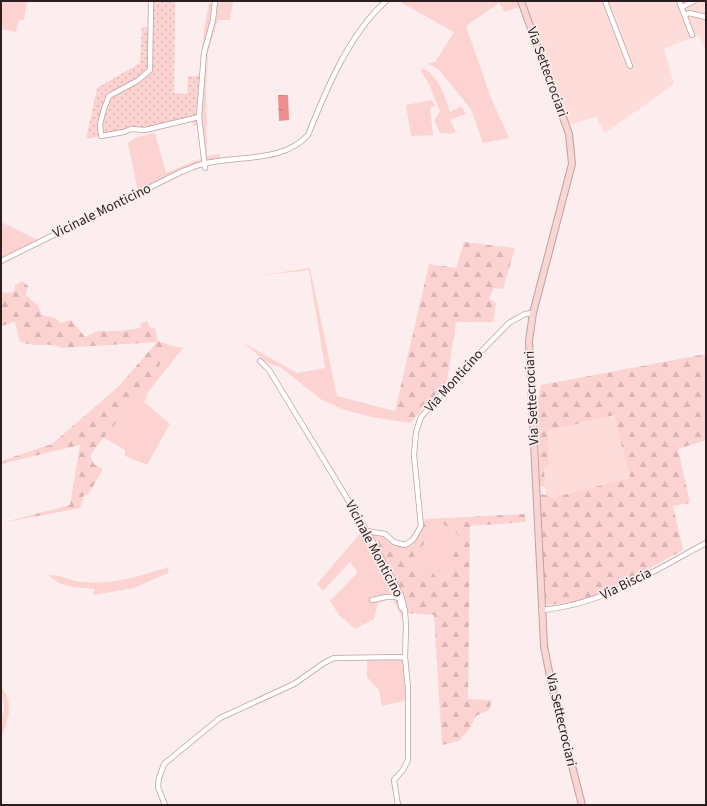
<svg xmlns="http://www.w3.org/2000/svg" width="707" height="806" font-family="'Source Sans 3',sans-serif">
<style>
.built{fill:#fddcda}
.grass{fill:#fcd3d1}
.forest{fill:url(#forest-firs);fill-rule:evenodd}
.garden{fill:url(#garden-dots)}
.water{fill:url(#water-ripples)}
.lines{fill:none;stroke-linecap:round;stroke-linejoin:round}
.minor-casing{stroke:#bfa1a0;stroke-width:6}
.secondary-casing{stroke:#bfa1a0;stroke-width:8}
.minor{stroke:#fff;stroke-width:4.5}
.secondary{stroke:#fad5d6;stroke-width:6}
.labels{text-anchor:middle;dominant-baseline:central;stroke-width:3.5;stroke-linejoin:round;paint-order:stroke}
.street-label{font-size:14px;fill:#2a1f1e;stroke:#fceeee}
</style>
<defs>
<pattern id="forest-firs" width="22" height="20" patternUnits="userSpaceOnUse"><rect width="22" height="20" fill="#fcd3d1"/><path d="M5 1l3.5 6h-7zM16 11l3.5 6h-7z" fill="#d8b5b3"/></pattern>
<pattern id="garden-dots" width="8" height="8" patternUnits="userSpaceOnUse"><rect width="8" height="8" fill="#fcd3d1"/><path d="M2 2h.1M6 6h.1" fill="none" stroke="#d8b5b3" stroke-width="1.8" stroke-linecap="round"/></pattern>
<pattern id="water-ripples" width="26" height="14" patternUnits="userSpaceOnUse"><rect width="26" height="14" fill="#ef8e8e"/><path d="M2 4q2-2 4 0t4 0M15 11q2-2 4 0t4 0" fill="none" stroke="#c27373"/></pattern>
</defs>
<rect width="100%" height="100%" fill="#fceeee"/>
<!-- built -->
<path class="built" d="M525,1h181v50l-8,-16 -34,14 10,35 -69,49 -9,-16 -26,8z
M614,415l16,63 -79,20v-2l-5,-1 -2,-28 5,-1 -1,-35z"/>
<!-- grass -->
<path class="grass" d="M1,1h26l-3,19h-5l-3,12 -15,-3z
M398,1h121l2,5 -16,6 -6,-9 -33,23 25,72 18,40 -26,5 -12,-34 -32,-39 -12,-7 8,-1 19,-30z
M233,2l-3,18h-12l-10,32 -2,34 1,70 13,-2v4l-21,4 -61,30 -10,-49 9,-6 18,-4 11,40 36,-15 -5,-32h-3l-3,-6 6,-5 7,-85 5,-27z
M423,68c17,10 21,27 27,44l11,-6 5,8 -16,6 6,12 -6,2 -10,-1 -6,-13 6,-9 -11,-27 -8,-13z
M432,100l3,6 -5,3 3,26 -22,1 -5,-31z
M1,222l37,18 -37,19z
M310,268l27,128 58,15 15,12 -39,-6 -26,-7 -23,-10 -42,-33 -13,-4 -23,-20 53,30 28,-5 -16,-98 -53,6z
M173,346l10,2 -35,44 -4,10 26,22 -23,41 -22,-9v-6l-22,-13 39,-46 20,-32z
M441,523c10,6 22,11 20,25l-8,1 -2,23 -12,10 -19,-10 -7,-19 14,-11 3,-14z
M362,531c21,26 37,61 43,93l-13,-26 -14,5 -4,16 -19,10 -16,-14 -9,-14 28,-29 -8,-10 -27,29 -6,-7z
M168,567v6l-34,15 -41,7 2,-6c-16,-2 -36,-1 -46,-14 11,-1 22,6 33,7 30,3 59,-6 86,-15z
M405,655l2,45 -25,6 -3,-16 -12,-13v-18z
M1,687c14,15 7,34 0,51v-16l3,-13z"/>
<!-- forest -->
<path class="forest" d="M464,242l51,6 -12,41 -9,-1 -5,11 7,4 -3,19h-37l-9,59 -37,42 -15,-12 34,-147 27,4z
M22,281l6,5 -2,9 12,11 4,9 13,3 6,5 10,-3 14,17 13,-6h21l22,-3 -1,-4 7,-3 3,6 6,2 1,12 16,5c-12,14 -20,31 -31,46 -17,22 -37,41 -52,64l4,8 9,5 -15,26h-4l-4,13 -79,15 69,-18 10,-60 -79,19v-3l51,-17 67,-58 38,-44 -96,6c-13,-7 -26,1 -41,-7l-5,-19 -14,4v-35l5,2 8,-1 1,-7z
M706,354v86l-28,9 12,54 -17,3 10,44 -83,45 -27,7 -25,3 -3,-3 -5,-108 11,2v2l79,-20 -16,-63 -66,16 1,36h-5l1,20 -5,-1 -3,-83 4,-18z
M525,514l1,8 -56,4 -2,173 24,1 -3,10 -13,6 -6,12 -11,13 -17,4 -8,-130 -27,-2 -12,-34 -25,-46 14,3 20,11c14,-6 17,-13 21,-28zM441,523c10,6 22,11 20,25l-8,1 -2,23 -11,10 -8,-10h-12l-7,-19 14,-11 3,-14z"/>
<!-- garden -->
<path class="garden" d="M152,2h23l-1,91 13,1 1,-18h11l-2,39 -54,14 -11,-3 -9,5 -37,8 11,-51 43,-25 2,-36h10z"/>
<!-- water -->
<path class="water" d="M278,95h10l1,25 -10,1z"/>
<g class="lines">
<!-- minor casing -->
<g class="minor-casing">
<path id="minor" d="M151,1l-1,69 -13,11 -28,15 -5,13 -4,15 1,12 23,-4 7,-3 14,1 54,-13
M605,1l25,65
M679,1l13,34
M682,7l12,-6
M685,15l4,-2 17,4
M205,168l-6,-51 5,-64 9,-33 2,-19
M1,261l182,-90c7,-2 13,-6 20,-7 34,-9 80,-1 105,-29 18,-45 41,-101 78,-134
M260,361l9,9 98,161 34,64 4,16 1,16 -1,30 3,32v71l-5,10 -9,10 4,25
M367,531l18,3 9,8 11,3 8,-5 8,-14 -7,-71 2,-23 5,-15 42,-47 46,-47 16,-9 8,-1
M372,600l14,-3h10l4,2 1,8 4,4
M541,610c61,-5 113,-39 165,-67
M165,805l-7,-18 1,-9 5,-14 56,-46 74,-34 30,-21 10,-5 71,-1"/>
</g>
<!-- secondary casing -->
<g class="secondary-casing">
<path id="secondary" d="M521,1l48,133 3,30 -39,149 -4,28 15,305 8,41 30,118"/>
</g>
<!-- minor -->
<use href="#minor" class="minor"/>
<!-- secondary -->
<use href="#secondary" class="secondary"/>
</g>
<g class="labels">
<!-- street labels -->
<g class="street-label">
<text transform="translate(547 72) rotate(70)">Via Settecrociari</text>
<text transform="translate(102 211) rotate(-26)">Vicinale Monticino</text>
<text transform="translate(454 381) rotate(-48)">Via Monticino</text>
<text transform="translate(532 398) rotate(-93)">Via Settecrociari</text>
<text transform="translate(374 549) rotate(62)">Vicinale Monticino</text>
<text transform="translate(626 584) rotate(-26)">Via Biscia</text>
<text transform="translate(561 720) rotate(77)">Via Settecrociari</text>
</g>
</g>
<!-- border -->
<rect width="707" height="806" fill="none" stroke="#2a1f1e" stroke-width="4"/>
</svg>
